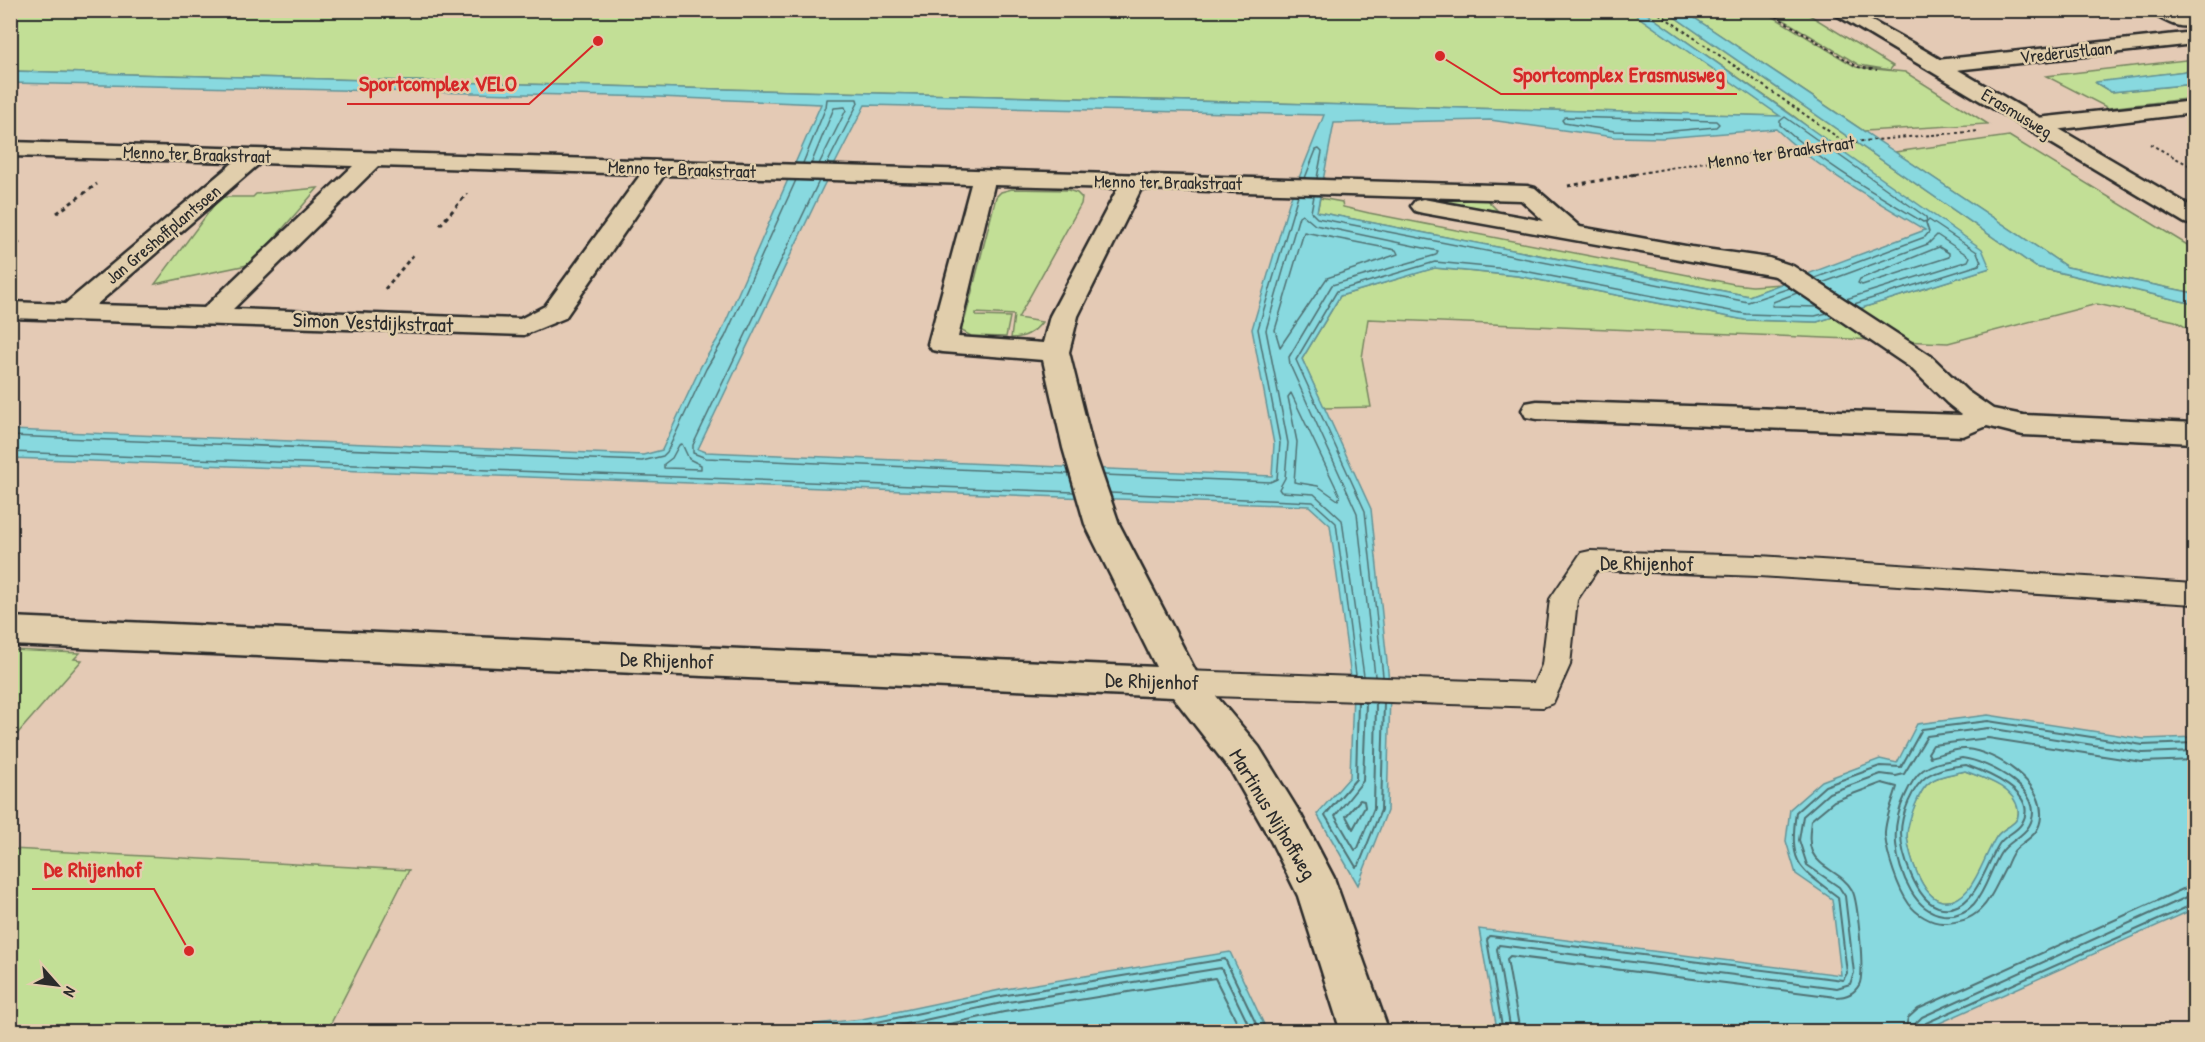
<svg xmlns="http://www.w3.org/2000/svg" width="2205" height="1042" font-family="'Patrick Hand',sans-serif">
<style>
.green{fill:#c2df96;stroke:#768560;stroke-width:1.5}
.water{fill:#88d9df;stroke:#639397;stroke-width:1.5;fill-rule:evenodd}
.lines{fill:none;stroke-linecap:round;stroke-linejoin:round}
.shore-far1{stroke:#507173;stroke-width:1.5}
.shore{stroke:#507173;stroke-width:2}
.lane-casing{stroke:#2b2b2b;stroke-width:4}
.street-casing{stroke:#2b2b2b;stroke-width:5}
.secondary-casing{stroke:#2b2b2b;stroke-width:5}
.path-far1{stroke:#2b2b2b;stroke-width:2;stroke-dasharray:3 3;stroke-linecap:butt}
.path{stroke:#2b2b2b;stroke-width:3;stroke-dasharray:4 4;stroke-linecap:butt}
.lane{fill:#e1ceac;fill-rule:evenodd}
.street{fill:#e1ceac;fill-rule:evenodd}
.secondary{fill:#e1ceac;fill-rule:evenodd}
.labels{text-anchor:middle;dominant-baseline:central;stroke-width:5;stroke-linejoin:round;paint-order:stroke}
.far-street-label{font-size:18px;fill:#2b2b2b;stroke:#e1ceac}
.street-label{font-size:21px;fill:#2b2b2b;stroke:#e1ceac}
.leader{fill:none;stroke:#d62828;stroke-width:2}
.callout-dot{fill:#d62828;stroke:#e1ceac;stroke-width:2}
.callout-label{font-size:22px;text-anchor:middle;font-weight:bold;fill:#d62828;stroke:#e1ceac;stroke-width:5;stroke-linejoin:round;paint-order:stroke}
</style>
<rect width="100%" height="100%" fill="#e4cab5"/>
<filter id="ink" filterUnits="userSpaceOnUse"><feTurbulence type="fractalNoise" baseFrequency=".0167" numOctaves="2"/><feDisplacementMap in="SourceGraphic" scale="12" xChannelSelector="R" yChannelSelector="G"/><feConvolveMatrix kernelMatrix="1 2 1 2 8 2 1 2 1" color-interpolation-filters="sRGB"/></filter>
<g filter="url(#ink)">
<!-- green -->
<path class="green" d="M10,11h1620l151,105 -1770,-45z
M1643,11h23l370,256 158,37v28l-19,-11 -78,-17 -149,39 -580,-24 -6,39 9,49 -47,1 -22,-49 38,-63 94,-28 84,8 227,44 72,2 173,-54 -195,-151z
M1684,11h80l92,56 49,5 83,52 -124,7z
M1769,11h34l90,55 -3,4 -31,-5z
M2194,59v11l-98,13 15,9 83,-8v14l-86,10 -62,-32z
M2009,136l185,113v44l-127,-26 -172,-115z
M318,188l-66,76 -97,20 65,-87h33l3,-3z
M1012,189l56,1 9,3 5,5 -1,6 -63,114 24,4c-8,11 -18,16 -31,16l3,-23 -38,-2v3l34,1 -4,20 -35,-1 -16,-9 1,-8h9l31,-122 5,-5z
M1415,196l71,3 12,12 -79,-13z
M1320,198l22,4 1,5 26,6 365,71 18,2 30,-2 -33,12 -432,-84z
M11,650l69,3 -6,6 8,1 -71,81z
M1965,771c18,7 50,15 53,38 3,16 -14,17 -21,27 -13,21 -23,70 -55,65 -21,-4 -33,-47 -35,-65 -1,-13 12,-47 23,-54 8,-7 24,-8 35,-11z
M10,849h1l398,21 -82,161h-316z"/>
<!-- water -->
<path class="water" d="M1630,11h13l339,238 8,19 -173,54 -72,-2 -227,-44 -83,-8 -95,28 -38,63 69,150 19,182 -3,120 -29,74 -41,-71 33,-37 3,-85 -23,-167 -21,-19 -1298,-48v-28l632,25 19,-5 39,-84 19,-31 101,-231 -162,-7 -648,-14v-12l1769,45zM865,105l459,10 -35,88 -37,126 22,115 -2,32 -566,-24 -8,-3 125,-262zM1490,120l124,17 48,1 114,-9c43,41 98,70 149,101l-176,66 -432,-84 17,-89z
M1666,11h18l383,256 127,26v11l-158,-37z
M2194,70v14l-83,8 -15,-9v-1z
M1988,715l156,24 50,-2v172l-272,122 -425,-2 -18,-100 362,46 -9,-76 -36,-25 -10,-33 4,-32 32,-28 58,-22 17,4 20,-39zM1965,771c18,7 50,16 53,39 3,15 -14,16 -21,26 -15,21 -24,70 -55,65 -21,-4 -33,-47 -35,-65 0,-13 12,-47 23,-54 8,-7 24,-8 35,-11z
M1230,952l37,79h-516l111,-12 138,-29z"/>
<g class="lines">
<!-- shore-far1 -->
<path class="shore-far1" d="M1565,117l151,4 3,3 -3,3 -54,5 -48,-1 -50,-8 -2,-3z
M1785,117l141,100 1,4 -4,1c-50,-30 -100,-58 -143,-97v-4z
M803,163l23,-56 1,-8h30l1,4 -31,61
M811,164l23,-56 11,-1 1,3 -27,54
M1305,178l11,-28 3,-1 3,3 -5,26
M819,181l-126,264v8l13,5 363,16
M1314,196l-3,16 6,6 431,84 42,-14
M1304,232l92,18 2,4 -71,24 -47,69 -5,-17z
M1939,247l10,6v4l-87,28 -4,-2 2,-4z
M1815,278l110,-41 4,-5 -3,-9 3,-3 48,32 4,10 -2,3 -125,39
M1822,283l106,-39 9,-9 33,22 -2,4 -122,38
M1797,293l-24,9 -1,4 47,1
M1291,393l49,103 -2,4 -20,-14 -24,-4 3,-40 -9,-45z
M10,436l632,25 21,-5 4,-4 39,-83 19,-32 71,-157
M682,444l7,15 12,6v4l-37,-1v-4l8,-6 7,-13z
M10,452l1064,40
M1104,475l166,7 7,-3 3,-36 -22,-114 40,-134
M1110,493l203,9 23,21 20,152
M1364,676l-22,-156 -28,-26 -33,-2 -2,-3 6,-11 3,-35 -22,-113 33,-114 3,-2 13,11 123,26 -2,4 -104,30 -43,72 1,8 67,148 18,163
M1383,676l-18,-165 -69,-151 41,-69 98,-29 84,8 227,44 69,2 12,-3"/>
<!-- shore -->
<path class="shore" d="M1358,702l-2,77 -31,36 31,52 3,-2 22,-55 3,-107
M1366,703l-3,78 -28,35 20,34 3,-2 16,-40 2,-105
M1962,758c26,3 87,34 67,68 -7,12 -22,16 -29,28 -15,25 -19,65 -57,61 -14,-2 -25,-12 -32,-24 -17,-30 -21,-64 -6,-95 4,-9 10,-20 18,-26 11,-8 26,-9 39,-12z
M1966,765c19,7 74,28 56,58 -5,9 -17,12 -23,21 -14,22 -25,73 -61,63 -22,-7 -37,-53 -37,-74 0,-18 11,-46 26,-57 11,-7 26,-10 39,-11z
M1360,800l4,1 1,6 -12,22 -7,-13z
M806,1032l57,-7 138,-29 224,-37 35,73
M870,1032l132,-29 219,-35 31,64
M913,1032l91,-20 211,-34 27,54
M1503,1032l-16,-92 3,-4 353,44 4,-7 -9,-76c-40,-30 -49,-32 -42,-85l29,-26 55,-20 21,1 21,-38 66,-8 155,24 51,-2
M1511,1032l-14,-83 2,-4 338,43 13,-4 4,-11 -9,-77 -6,-9 -32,-22 -8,-25 4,-24 26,-23 52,-19 15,2 8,-2 23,-38 61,-8 155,25 51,-2
M1520,1032l-13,-73 3,-3 326,41c10,0 18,-3 23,-12 6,-9 -1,-85 -7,-95 -9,-17 -32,-21 -40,-38 -4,-10 -2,-21 -1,-32l23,-19 48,-18 15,4c-4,14 -13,34 -12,49 2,19 13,53 24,68 7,10 22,19 34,19 40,0 47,-26 63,-56 2,-5 5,-12 8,-16 11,-12 26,-15 27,-35 2,-34 -45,-64 -75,-67 -11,-1 -26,6 -36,8l-2,-4 5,-8 55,-7 154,24 52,-2
M1905,1032l3,-14 10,-9 265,-120 11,-2
M1914,1032l2,-9 6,-6 265,-120 7,-1
M1921,1032l5,-9 268,-119"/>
<!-- lane casing -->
<g class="lane-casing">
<path id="lane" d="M1590,551l169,5 435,28v20l-435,-28 -162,-6 -20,30 -7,65 -17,38 -10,4 -360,-12 -10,-4 -5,-8 5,-8 10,-4 351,12 8,-18 8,-66 31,-46z"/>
</g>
<!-- street casing -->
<g class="street-casing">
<path id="street" d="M2150,10c15,0 33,-1 43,12l-2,4c-14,3 -27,-6 -39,-12z
M2194,32v12l-257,28 -7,-2 -3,-4 3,-4 7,-2z
M2194,101v12l-157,19 -8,-2 -3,-5 3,-5 8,-2z
M10,142l1517,44 8,2 45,39 111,20 78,11 24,8 138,90 36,35 26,18 30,6 171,8v20l-171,-8 -36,-9 -24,10 -426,-17 -11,-2 -4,-7 4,-7 11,-2 425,14 -15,-12 -36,-35 -136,-92 -352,-63 -8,-2 -4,-5 4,-5 8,-2 121,22 -23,-21 -380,-11 -63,127 -9,36 24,96 26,76 77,148 63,75 42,68 33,63 55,154h-48l-43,-136 -27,-55 -40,-70 -58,-74 -1163,-52v-28l1146,50 -71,-143 -22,-76 -20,-88 -101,-8 -10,-2 -4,-6 43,-160 -307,-9 -99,143 -41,17 -514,-17v-16l55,2 169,-142 -224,-6zM260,163l93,3 -149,142 -108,-3zM378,166l263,8 -96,132 -25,13 -287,-10zM994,185l124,3 -68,128 -7,27 -85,-6z"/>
</g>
<!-- secondary casing -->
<g class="secondary-casing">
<path id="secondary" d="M1828,10h24l67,37 275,161v17l-9,-2z"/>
</g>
<!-- path-far1 -->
<path class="path-far1" d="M1654,10l189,131
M1766,10l92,57 19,3
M2150,144l44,24
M1629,175l163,-28 188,-16"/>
<!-- path -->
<path class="path" d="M1568,186l69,-12
M57,213l40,-29
M440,225l27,-31
M10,249l11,-8
M385,289l29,-35"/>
<!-- lane -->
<use href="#lane" class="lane"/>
<!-- street -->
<use href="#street" class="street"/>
<!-- secondary -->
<use href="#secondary" class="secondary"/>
</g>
</g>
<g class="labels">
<!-- far-street labels -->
<g class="far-street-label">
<text transform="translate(2066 52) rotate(-6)">Vrederustlaan</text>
<text transform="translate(2017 113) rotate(31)">Erasmusweg</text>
<text transform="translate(1781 152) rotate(-8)">Menno ter Braakstraat</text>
<text transform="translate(197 154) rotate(2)">Menno ter Braakstraat</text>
<text transform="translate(682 169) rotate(2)">Menno ter Braakstraat</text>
<text transform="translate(1168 182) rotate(1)">Menno ter Braakstraat</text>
<text transform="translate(163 234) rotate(-40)">Jan Greshoffplantsoen</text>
</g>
<!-- street labels -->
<g class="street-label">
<text transform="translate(373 322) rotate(2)">Simon Vestdijkstraat</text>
<text transform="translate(1647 563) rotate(1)">De Rhijenhof</text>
<text transform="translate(667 660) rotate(2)">De Rhijenhof</text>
<text transform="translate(1152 681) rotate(2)">De Rhijenhof</text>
<text transform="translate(1273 814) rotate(59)">Martinus Nijhoffweg</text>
</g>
</g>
<!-- callouts -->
<path class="leader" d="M1440 56L1501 94H1737M598 41L529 104H347M189 951L154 889H32"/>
<g class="callout-dot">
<circle cx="1440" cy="56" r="6"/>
<circle cx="598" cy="41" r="6"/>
<circle cx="189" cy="951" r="6"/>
</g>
<g class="callout-label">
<text x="1619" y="82">Sportcomplex Erasmusweg</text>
<text x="438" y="91">Sportcomplex VELO</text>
<text x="93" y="877">De Rhijenhof</text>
</g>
<!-- margin -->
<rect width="2205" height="1042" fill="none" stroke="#e1ceac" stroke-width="36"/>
<rect x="18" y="18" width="2169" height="1006" fill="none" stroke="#2b2b2b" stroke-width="2" filter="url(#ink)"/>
<!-- north arrow -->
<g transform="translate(57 985) rotate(118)" stroke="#e1ceac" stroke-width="4.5" paint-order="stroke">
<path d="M0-4.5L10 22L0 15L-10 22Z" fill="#2b2b2b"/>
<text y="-9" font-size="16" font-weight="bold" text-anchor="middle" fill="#2b2b2b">N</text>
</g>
</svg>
